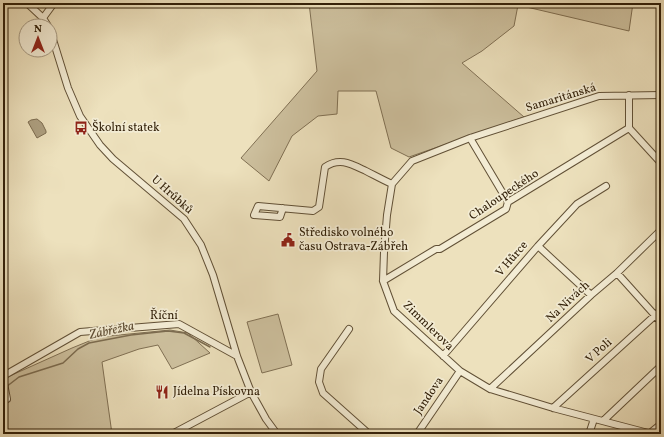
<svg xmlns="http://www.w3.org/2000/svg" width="664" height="437" font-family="Vollkorn,serif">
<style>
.green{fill:#cdc09e;stroke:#807054}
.water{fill:#ad9f80;stroke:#7c6c50}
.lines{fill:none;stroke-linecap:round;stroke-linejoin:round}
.stream{stroke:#7c6c50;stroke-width:1.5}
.street-casing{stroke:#615036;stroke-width:8}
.street{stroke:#f3ecd4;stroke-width:6}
.labels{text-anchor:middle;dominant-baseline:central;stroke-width:3.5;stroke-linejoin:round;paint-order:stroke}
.street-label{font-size:12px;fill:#322009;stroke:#f3ecd4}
.poi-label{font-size:12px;fill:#322009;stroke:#f3ecd4;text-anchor:start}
.water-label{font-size:13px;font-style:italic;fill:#5d4c33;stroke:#f3ecd4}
</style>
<rect width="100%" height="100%" fill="#ede1bd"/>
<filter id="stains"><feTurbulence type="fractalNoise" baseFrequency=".005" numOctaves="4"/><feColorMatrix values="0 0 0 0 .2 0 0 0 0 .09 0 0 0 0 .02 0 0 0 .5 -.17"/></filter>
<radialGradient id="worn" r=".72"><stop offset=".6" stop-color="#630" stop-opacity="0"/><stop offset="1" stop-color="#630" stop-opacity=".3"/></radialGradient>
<!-- green -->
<path class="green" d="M309,3h324l-4,28 -111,-26 -4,21 -32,25 -20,12 62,54 -115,40 -18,-9 -15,-57h-38l-1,23 -19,2 -26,20 -23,45 -28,-23 76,-87z
M278,314l14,51 -30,8 -15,-51z
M170,330l18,3 22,20 -38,16 -14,-24 -19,4 -37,13 10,72 -32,-1 -2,1h-75v-55l69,-31 27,-11z"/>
<!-- water -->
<path class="water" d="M37,119l5,4 4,8v2l-9,5 -9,-16 3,-2z"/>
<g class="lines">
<!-- stream -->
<path class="stream" d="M6,387l13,-10 44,-14 15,-14 11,-6 42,-8 37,-4 16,2 26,14"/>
<!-- street casing -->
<g class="street-casing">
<path id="street" d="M27,3l16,15 5,8
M43,18l11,-15
M50,30l18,58 12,28 20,29 13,14 71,60 17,26 12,30 24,81 14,36 15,27 11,15
M629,128l32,35
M470,138l38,64
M283,208l-3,9 -26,-2 4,-9 55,5 6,-4 6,-40c15,-10 26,-3 41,4 8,4 17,9 26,13
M538,246l53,49
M617,273l44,49
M383,281l53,-32h4l66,-40 2,-7 121,-74v-33
M349,329l-28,40 -2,13 4,11 46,41
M443,356l95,-110 39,-42 29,-18
M490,389l101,-94 26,-22 44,-43
M7,399l-4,-21 2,-3 75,-43 99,-8 58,32
M553,408l108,-98
M603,421l58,-55
M650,433l11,-9
M172,434l79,-42
M417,434l43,-63
M589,434l5,-15
M652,434l-99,-26 -63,-19 -30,-18 -66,-60 -11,-30 1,-29 3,-37 5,-31 20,-23 58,-23 129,-42 62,-1"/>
</g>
<!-- street -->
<use href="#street" class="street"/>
</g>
<!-- icons -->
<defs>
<g id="bus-bare" transform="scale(1.08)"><path d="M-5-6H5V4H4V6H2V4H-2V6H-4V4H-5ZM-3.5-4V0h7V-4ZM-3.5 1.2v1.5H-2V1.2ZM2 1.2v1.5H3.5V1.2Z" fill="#8f2418" stroke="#f3ecd4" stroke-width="2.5" paint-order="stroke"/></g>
<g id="civic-bare" transform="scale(1.08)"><path d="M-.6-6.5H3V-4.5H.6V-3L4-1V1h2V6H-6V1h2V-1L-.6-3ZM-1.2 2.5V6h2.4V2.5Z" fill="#8f2418" stroke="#f3ecd4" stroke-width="2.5" paint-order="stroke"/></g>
<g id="restaurant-bare" transform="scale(1.08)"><path d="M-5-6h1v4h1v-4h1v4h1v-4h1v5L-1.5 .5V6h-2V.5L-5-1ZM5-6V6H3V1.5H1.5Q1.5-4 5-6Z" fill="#8f2418" stroke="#f3ecd4" stroke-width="2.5" paint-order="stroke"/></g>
</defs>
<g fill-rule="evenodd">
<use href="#bus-bare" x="81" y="128"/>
<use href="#civic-bare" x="288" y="240"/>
<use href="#restaurant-bare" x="162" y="392"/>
</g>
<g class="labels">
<!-- street labels -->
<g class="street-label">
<text transform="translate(561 98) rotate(-17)">Samaritánská</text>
<text transform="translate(172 195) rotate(42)">U Hrůbků</text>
<text transform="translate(504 195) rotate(-34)">Chaloupeckého</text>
<text transform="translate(512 259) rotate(-49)">V Hůrce</text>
<text transform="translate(568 302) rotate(-43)">Na Nivách</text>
<text x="164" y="316">Říční</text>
<text transform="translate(428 326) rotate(44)">Zimmlerova</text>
<text transform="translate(599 351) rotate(-42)">V Poli</text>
<text transform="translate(429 396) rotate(-56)">Jandova</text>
</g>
<!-- poi labels -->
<g class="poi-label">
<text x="92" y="128">Školní statek</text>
<text x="299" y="233">Středisko volného<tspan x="299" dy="14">času Ostrava-Zábřeh</tspan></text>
<text x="173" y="392">Jídelna Pískovna</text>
</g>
<!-- water labels -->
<g class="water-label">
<text transform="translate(112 331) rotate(-12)">Zábřežka</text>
</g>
</g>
<!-- margin -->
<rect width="664" height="437" fill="none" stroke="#ede1bd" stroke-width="16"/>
<rect x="4" y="4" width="656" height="429" fill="none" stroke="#322009" stroke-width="2"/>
<rect x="8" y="8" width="648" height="421" fill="none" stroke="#322009"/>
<!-- north arrow -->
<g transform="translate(38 38)"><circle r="19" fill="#f3ecd4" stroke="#a69a83"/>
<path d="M0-3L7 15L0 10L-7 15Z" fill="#8f2418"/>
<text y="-6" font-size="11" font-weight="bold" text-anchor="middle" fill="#322009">N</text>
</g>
<rect width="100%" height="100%" filter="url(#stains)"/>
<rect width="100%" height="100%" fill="url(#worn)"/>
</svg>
